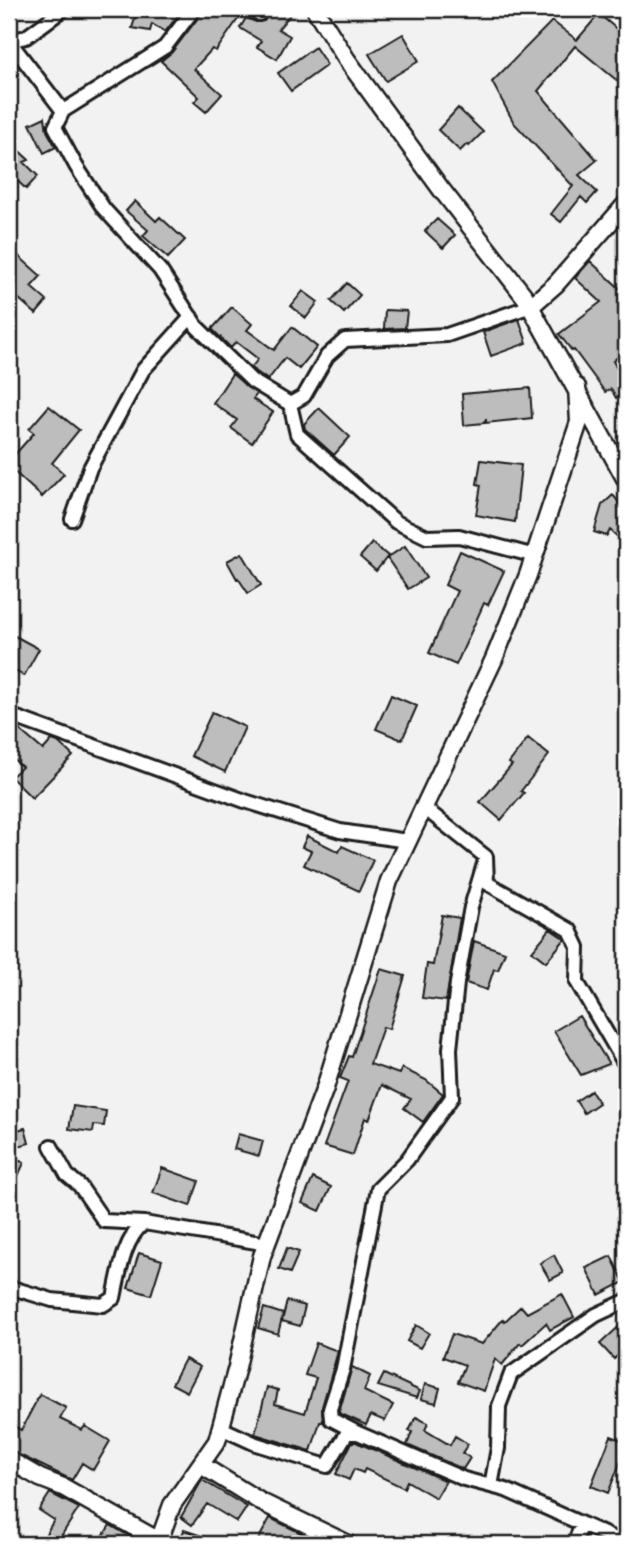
<svg xmlns="http://www.w3.org/2000/svg" width="635" height="1553" font-family="'Indie Flower',sans-serif">
<style>
.building{fill:#bdbdbd;stroke:#1c1c1c;stroke-width:2}
.lines{fill:none;stroke-linecap:round;stroke-linejoin:round}
.minor-casing{stroke:#1c1c1c;stroke-width:18}
.tertiary-casing{stroke:#1c1c1c;stroke-width:21}
.minor{stroke:#fff;stroke-width:12}
.tertiary{stroke:#fff;stroke-width:16}
</style>
<rect width="100%" height="100%" fill="#f2f2f2"/>
<filter id="ink" filterUnits="userSpaceOnUse"><feTurbulence type="fractalNoise" baseFrequency=".0143" numOctaves="2"/><feDisplacementMap in="SourceGraphic" scale="14" xChannelSelector="R" yChannelSelector="G"/><feConvolveMatrix kernelMatrix="1 2 1 2 8 2 1 2 1" color-interpolation-filters="sRGB"/></filter>
<g filter="url(#ink)">
<!-- building -->
<path class="building" d="M138,9h45l-18,23 -13,-8 -2,7 -18,-3z
M203,9h22l13,10 -22,32 -4,-2 -18,20 28,25 -16,18 -12,-10 5,-5 -38,-36 11,-9 29,-38z
M267,9h28l-17,20 12,7 -13,23 -20,-12 4,-6 -21,-13 6,-10 10,4 8,-1 3,-4z
M599,14l27,23v51l-51,-42 -37,45 59,69 -18,15 18,17 -10,11 -6,-6 -20,25 -10,-8 22,-28 -59,-63 -22,-41 60,-61 25,19z
M403,34l16,27 -33,20 -17,-27z
M315,47l12,18 -36,26 -13,-18z
M458,108l25,24 -14,14 -2,-2 -7,7 -22,-21z
M45,117l2,14 9,16 -12,6 -14,-29z
M9,148l3,4 4,-4 13,12 -5,2 14,14 -12,13 -17,-16z
M135,201l21,20 4,-4 25,23 -17,18 -25,-22 5,-6 -22,-19z
M437,219l18,16 -12,13 -18,-17z
M14,252l27,24 -10,11 16,14 -11,13 -27,-24v-31z
M590,261l36,33v56l-13,11 13,25v7l-10,5 -5,-9 -6,3 -31,-42 -2,1 -13,-17 42,-32 -26,-24z
M347,283l13,12 -16,18 -13,-12z
M303,291l15,11 -12,16 -15,-12z
M232,307l20,17 -5,6 27,20 18,-23 25,20 -18,22 -14,-11 -17,22 -17,-12 7,-9 -22,-17 -5,6 -19,-19z
M385,310l22,1 -2,17 -21,1z
M519,319l8,24 -36,13 -8,-24z
M232,374l25,20 -4,5 20,13 -21,31 -21,-15 6,-8 -24,-17z
M530,388l2,30 -46,5v-4l-2,4 -20,2 -2,-31z
M49,406l30,24 -27,33 12,11 -22,23 -33,-30v-6l25,-28 -5,-4z
M319,408l31,29 -16,18 -29,-26 -1,-5z
M481,460l40,5 -6,57 -39,-7 5,-30 -4,-1z
M613,495l13,16v21l-7,6 -9,-8 -3,6 -13,-4 8,-27z
M372,543l16,13 -12,15 -16,-14z
M405,546l21,32 -18,11 -21,-31z
M460,551l44,20 -16,34 -4,-2 -28,62 -27,-12 28,-62 -12,-6z
M242,553l19,32 -13,8 -10,-15 -1,1 -10,-18z
M15,636l24,13 -15,27 -15,-8v-21z
M391,695l26,11 -15,34 -26,-11z
M212,712l33,15 -20,45 -34,-16z
M15,726l28,24 9,-10 6,2 15,14 -41,42 -21,-21 11,-10 -13,-12v-22z
M528,738l21,17 -28,36 3,2 -23,27 -21,-18 32,-37 -3,-2z
M307,836l32,16 3,-6 31,14 -14,31 -55,-26 7,-14 -9,-4z
M442,915l18,3 -14,83 -24,-3 5,-34 6,1z
M550,929l15,10 -19,23 -14,-11z
M474,941l31,11 -7,18 -4,-1 -7,21 -21,-7z
M381,969l24,7 -16,53 -6,-2 -13,37 29,10 3,-6 24,12 17,14 -20,28 -19,-14 7,-9 -29,-14 -13,35 -4,-2 -12,37 -29,-9 24,-65 -8,-3 9,-22 3,1z
M579,1016l30,48 -28,11 -27,-44z
M591,1091l8,12 -15,10 -8,-12z
M73,1106l33,5 -2,15 -10,-1 -1,7 -24,-3z
M25,1128l4,15 -20,6v-17z
M238,1134l25,7 -4,15 -25,-7z
M9,1155l15,8 -6,13 -9,-5z
M162,1168l37,13 -9,25 -37,-13z
M313,1178l18,9 -11,24 -18,-8z
M287,1248l12,4 -9,21 -11,-4z
M139,1253l23,7 -11,35 -23,-7z
M554,1255l9,18 -13,7 -10,-17z
M611,1256l13,26 -25,13 -13,-27z
M562,1294l12,23 -24,13 -4,-7 -24,22 -2,-2 -18,22 -7,-6 -11,32 -26,-9 7,-17 -22,-8 9,-23 30,10 21,-25 2,2 16,-15 6,7z
M287,1301l18,5 -5,20 -18,-5z
M264,1308l19,6 -5,20 -20,-6z
M626,1320v28l-12,11 -14,-15z
M416,1325l13,8 -9,15 -13,-7z
M316,1343l22,8 -16,56 1,15h-3l-9,29 -56,-17 12,-47 11,3 -3,14 30,9 11,-35 -11,-3z
M185,1359l15,8 -13,25 -15,-8z
M352,1367l18,9 -6,15 29,14 -8,16 -14,-6 -5,10 -27,-12z
M384,1374l36,17 -3,7 -39,-12z
M425,1384l15,4 -4,15 -15,-4z
M40,1394l26,14 -6,11 22,11 3,-4 25,15 -17,29 -11,-7 -10,17 -63,-30v-27l12,7z
M416,1417l12,6 -3,7 25,15 5,-9 13,8 -6,9 8,5 -7,11 -56,-24 5,-13 -3,-1z
M611,1436l15,6v6l-18,45 -17,-7z
M352,1442h4l90,39 -10,17 -29,-17 -3,7 -39,-19 -2,4 -9,-4 -5,11 -13,-6z
M202,1480l45,27 -10,15 -30,-18 -15,21 -11,-8z
M50,1493l29,15 -23,36h-16l14,-24 -15,-10z
M270,1518l54,26h-68z
M110,1525l19,11 -5,8h-26z
M184,1530l36,12 -1,2h-40z"/>
<g class="lines">
<!-- minor casing -->
<g class="minor-casing">
<path id="minor" d="M194,9l-29,38 -102,64 -8,16 21,39 28,43 56,61 37,57 55,54 38,23 14,-8 23,-40 18,-16 102,-5 84,-29
M247,9l12,5
M9,41l17,-4 38,-28
M10,42l53,69
M290,404l7,30 99,88 31,15 32,-1 76,20
M72,519l18,-51 53,-98 48,-53
M9,715l236,86 95,30 67,10
M423,807l63,50 1,26 83,47 8,17 -1,35 49,84
M51,1146l16,29 13,11 24,35 40,2
M9,1287l43,13 51,5 11,-7c5,-24 10,-60 30,-75l123,21
M221,1428l35,16 71,22 20,-33h11l106,46 42,11 76,34 -8,20
M358,1433l-27,-14 -1,-10 13,-40 35,-180 29,-29 45,-63 -2,-48 7,-66 14,-76 15,-50
M491,1486l7,-38 1,-42 12,-32 85,-59 30,-14
M582,1524l44,20"/>
</g>
<!-- tertiary casing -->
<g class="tertiary-casing">
<path id="tertiary" d="M315,9l32,51 94,129 84,108 101,183
M531,306l25,-22 70,-80
M9,1460l31,18 23,9 96,54
M201,1465l60,37 87,42
M158,1544l14,-39 45,-64 20,-74 25,-111 63,-168 64,-207 105,-222 34,-84 51,-153 -2,-35"/>
</g>
<!-- minor -->
<use href="#minor" class="minor"/>
<!-- tertiary -->
<use href="#tertiary" class="tertiary"/>
</g>
</g>
<!-- margin -->
<rect width="635" height="1553" fill="none" stroke="#fff" stroke-width="35"/>
<rect x="18" y="18" width="600" height="1518" fill="none" stroke="#1c1c1c" stroke-width="2.5" filter="url(#ink)"/>
</svg>
